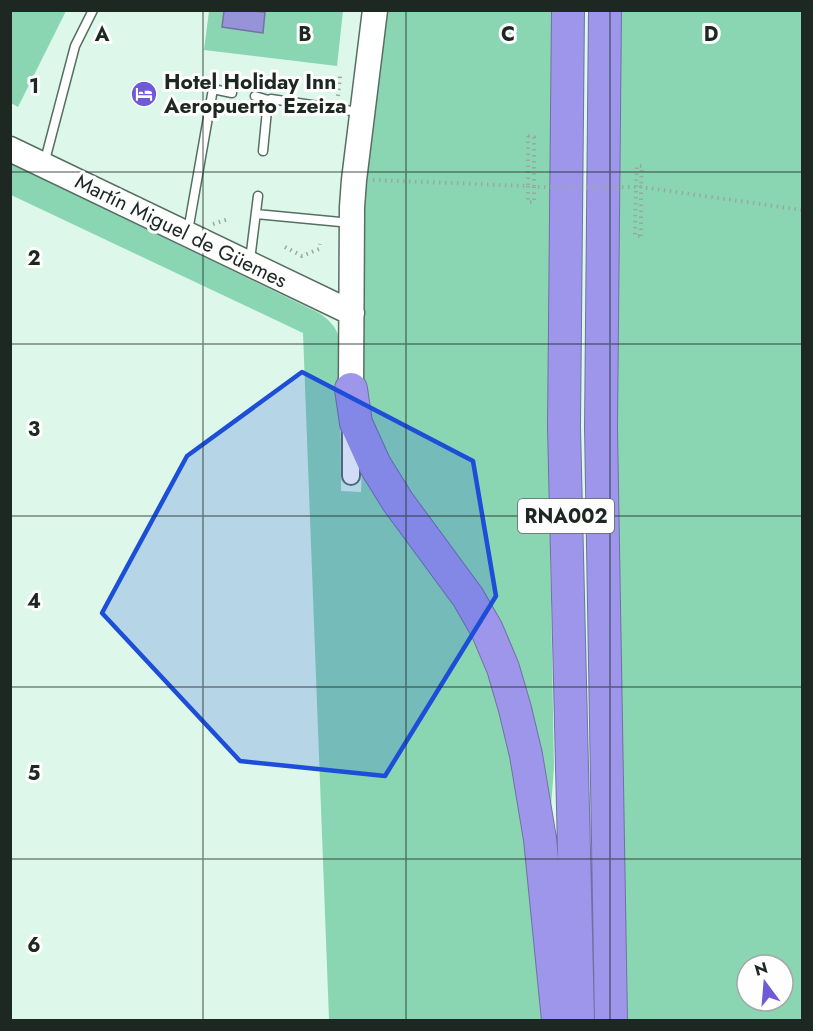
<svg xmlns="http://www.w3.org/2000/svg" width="813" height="1031" font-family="Jost,sans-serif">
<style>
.green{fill:#8ad6b3;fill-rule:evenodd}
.water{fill:#9793d9;stroke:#7373a2;stroke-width:1.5}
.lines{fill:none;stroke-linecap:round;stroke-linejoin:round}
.lane-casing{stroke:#576f63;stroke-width:11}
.street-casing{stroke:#576f63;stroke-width:20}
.secondary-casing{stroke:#576f63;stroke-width:27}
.highway-casing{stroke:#7170a4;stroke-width:34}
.path{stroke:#96aaa0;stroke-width:4;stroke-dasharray:1.5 4.5;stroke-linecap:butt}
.lane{stroke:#fff;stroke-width:8}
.street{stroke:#fff;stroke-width:16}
.secondary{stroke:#fff;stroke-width:24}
.highway{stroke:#9d96ea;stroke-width:32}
.path-bridge{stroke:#96aaa0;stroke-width:4;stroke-dasharray:1.5 4.5;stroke-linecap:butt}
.marked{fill:#1d4ed8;fill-opacity:0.2;stroke:#1d4ed8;stroke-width:4.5;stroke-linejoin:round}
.grid{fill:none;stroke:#1e2823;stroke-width:1.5;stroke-opacity:0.55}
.labels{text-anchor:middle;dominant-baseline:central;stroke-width:6;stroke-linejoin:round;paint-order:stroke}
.shield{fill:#fefefe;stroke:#616865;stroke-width:1.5}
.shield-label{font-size:20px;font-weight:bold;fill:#1e2823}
.poi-label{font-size:21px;font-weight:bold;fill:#1e2823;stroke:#fefefe;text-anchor:start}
.street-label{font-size:21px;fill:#1e2823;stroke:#fefefe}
.grid-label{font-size:20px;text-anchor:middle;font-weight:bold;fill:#1e2823;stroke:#fefefe;stroke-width:6;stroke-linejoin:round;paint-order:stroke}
</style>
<rect width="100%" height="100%" fill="#ddf8eb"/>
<!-- green -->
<path class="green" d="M11,10l55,1 -48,96 -7,-4z
M209,11h134l-6,55 -133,-16z
M386,11h167l-5,416 6,340 -3,40 -14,-49 -153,-296 -23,-75 3,-207z
M620,11h182v1009h-176l-11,-593zM747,965h36v36h-36z
M11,163l308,150c12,8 17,14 21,27l1,151 20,1 1,-27 98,137 34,70 23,89 29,259h-217l-26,-687 -292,-138z"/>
<!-- water -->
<path class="water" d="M251,11l14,1 -2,21 -41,-6 2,-16z"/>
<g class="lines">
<!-- lane casing -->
<g class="lane-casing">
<path id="lane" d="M255,96l13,4 3,-1 88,13
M263,151l5,-51
M44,164l31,-118 18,-36
M256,214l95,9
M188,231l25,-142 19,4
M250,260l8,-64"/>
</g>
<!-- street casing -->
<g class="street-casing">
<path id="street" d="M351,476v-47"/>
</g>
<!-- secondary casing -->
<g class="secondary-casing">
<path id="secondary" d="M10,149l342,164
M351,389l1,-182 2,-27 21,-170"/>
</g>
<!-- highway casing -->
<g class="highway-casing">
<path id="highway" d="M568,10l-4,417 14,593
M605,10l-4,417 10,593
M351,389l5,34 19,42 23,37 70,95 19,33 16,38 12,41 11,46 14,84 18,181"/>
</g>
<!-- path -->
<path class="path" d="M338,96l2,-20
M373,180l155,6v-50
M528,186v16h6v-15
M636,187l1,-21h5l-1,21
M213,224l16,-5
M641,236v-49l161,23
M285,247l17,9 17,-7 1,-5"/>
<!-- lane -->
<use href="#lane" class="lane"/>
<!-- street -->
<use href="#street" class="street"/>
<!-- secondary -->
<use href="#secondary" class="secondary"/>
<!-- highway -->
<use href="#highway" class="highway"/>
<!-- path-bridge -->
<path class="path-bridge" d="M528,136l6,1v50h102l-1,49h6"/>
</g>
<!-- marked area -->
<path class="marked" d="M302,372l171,89 23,135 -111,180 -145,-15 -138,-148 85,-157z"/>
<!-- grid -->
<path class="grid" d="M203,10v1010M406,10v1010M610,10v1010M10,172h792M10,344h792M10,516h792M10,687h792M10,859h792"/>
<!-- icons -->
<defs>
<g id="hotel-disc" transform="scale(1.35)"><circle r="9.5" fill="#6f5bd5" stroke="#fefefe"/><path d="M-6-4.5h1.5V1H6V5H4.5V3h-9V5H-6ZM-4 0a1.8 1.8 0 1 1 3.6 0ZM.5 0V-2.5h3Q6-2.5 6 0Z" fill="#fff"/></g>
</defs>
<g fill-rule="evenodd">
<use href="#hotel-disc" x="144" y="94"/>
</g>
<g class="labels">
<!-- shield labels -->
<rect class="shield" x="518" y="499" width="96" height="34" rx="4.5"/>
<g class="shield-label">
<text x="566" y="516">RNA002</text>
</g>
<!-- poi labels -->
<g class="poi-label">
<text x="164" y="82">Hotel Holiday Inn<tspan x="164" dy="24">Aeropuerto Ezeiza</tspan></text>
</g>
<!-- street labels -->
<g class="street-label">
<text transform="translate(181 231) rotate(26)">Martín Miguel de Güemes</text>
</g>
</g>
<g class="grid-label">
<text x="102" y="41">A</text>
<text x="305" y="41">B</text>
<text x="508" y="41">C</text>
<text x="711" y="41">D</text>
<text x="34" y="93">1</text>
<text x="34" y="265">2</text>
<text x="34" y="436">3</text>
<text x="34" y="608">4</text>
<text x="34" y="780">5</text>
<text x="34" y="952">6</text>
</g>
<!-- border -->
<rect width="813" height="1031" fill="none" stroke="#1e2823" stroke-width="24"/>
<!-- north arrow -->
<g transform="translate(765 983) rotate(344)"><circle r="28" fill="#fefefe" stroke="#a4a8a6" stroke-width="1.5"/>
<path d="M0-4.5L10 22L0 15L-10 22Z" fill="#6f5bd5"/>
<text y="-9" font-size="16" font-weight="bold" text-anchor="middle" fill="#1e2823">N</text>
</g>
</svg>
